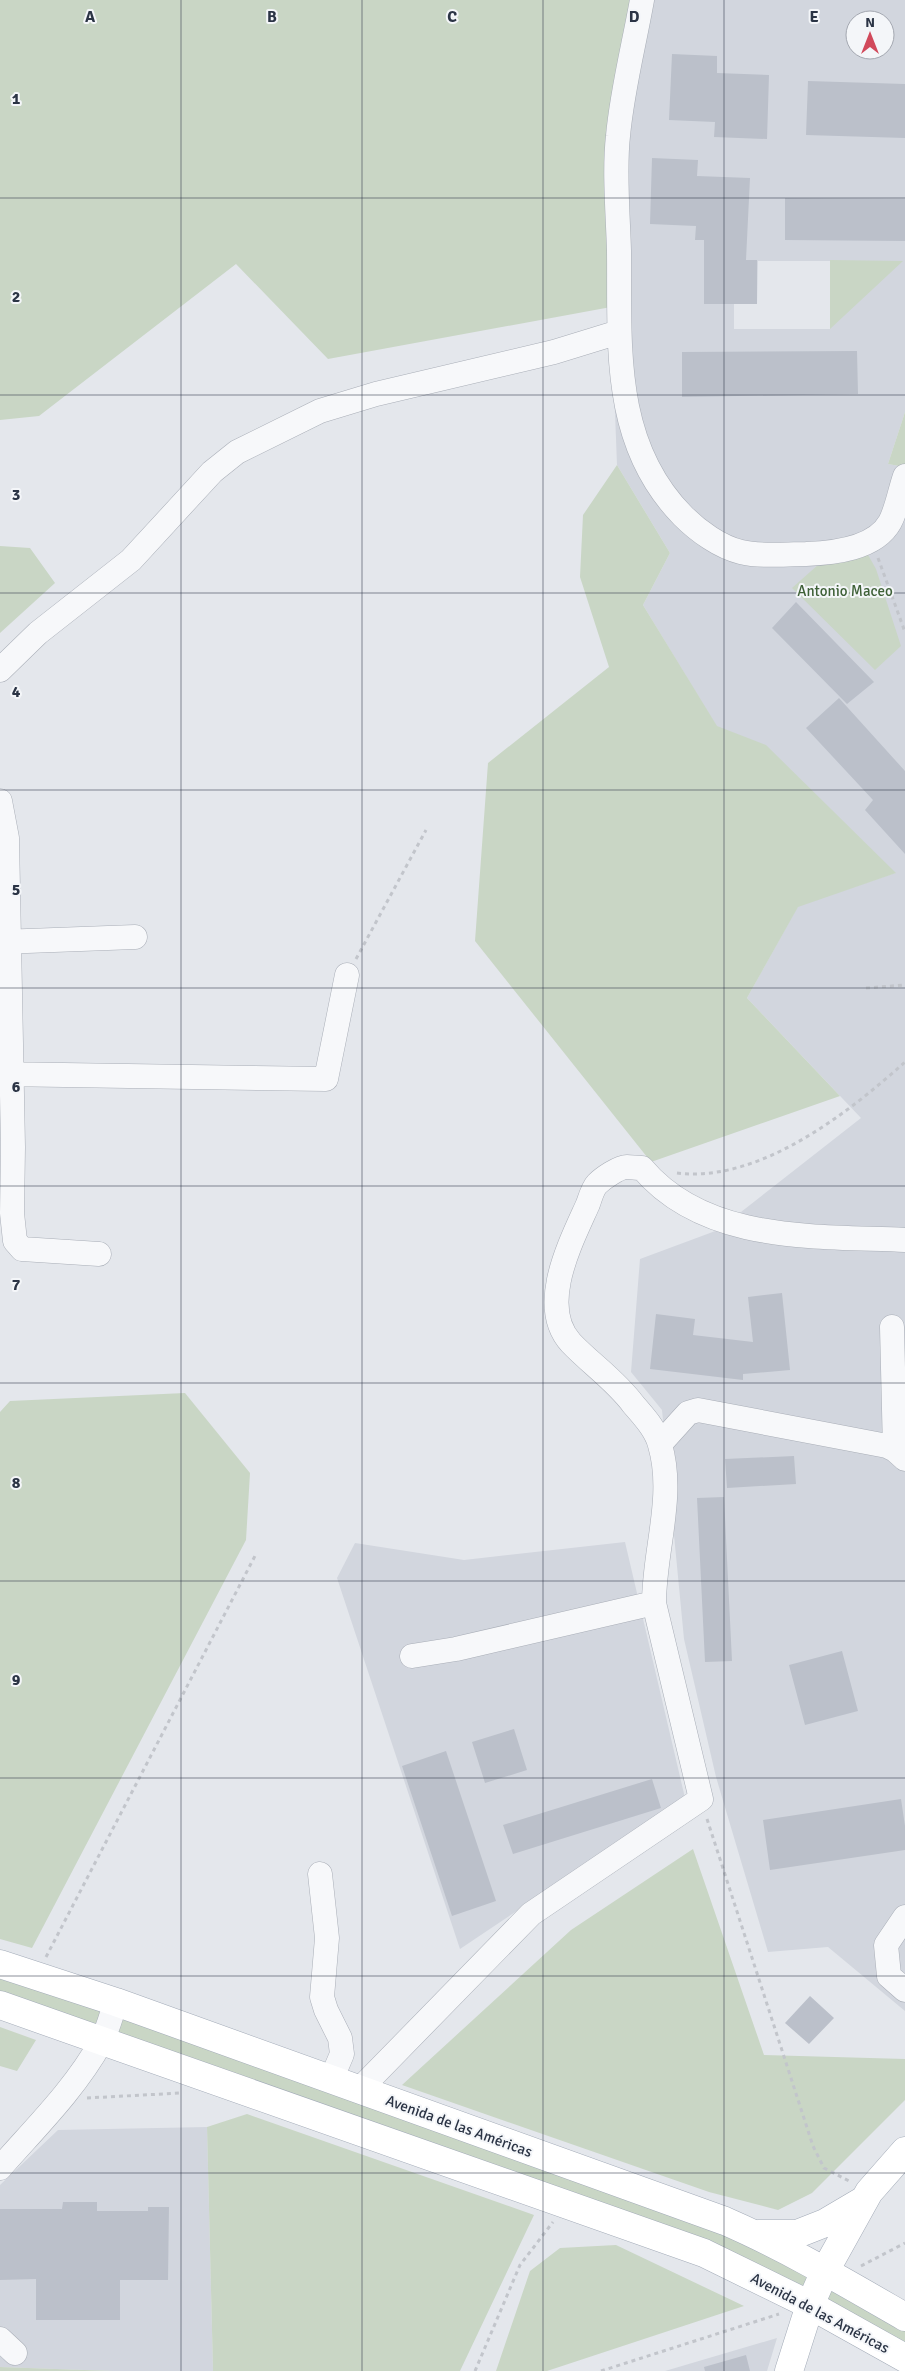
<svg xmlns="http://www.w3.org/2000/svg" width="905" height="2371" font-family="Signika,sans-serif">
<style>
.built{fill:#d2d6de;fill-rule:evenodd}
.green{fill:#c9d6c5}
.building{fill:#bbc0ca}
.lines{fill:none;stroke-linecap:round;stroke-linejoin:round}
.minor-casing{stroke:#a9aeb7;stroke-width:25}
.major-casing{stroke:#a3abb8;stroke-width:29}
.path{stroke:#c2c5cb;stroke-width:3;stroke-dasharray:4 4;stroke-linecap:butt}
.minor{stroke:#f7f8fa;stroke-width:24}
.major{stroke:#fff;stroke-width:28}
.grid{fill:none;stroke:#2b3445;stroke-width:1;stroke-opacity:0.55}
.labels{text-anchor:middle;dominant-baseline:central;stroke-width:4;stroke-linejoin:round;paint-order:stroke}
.park-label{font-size:15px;fill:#3f6138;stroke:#f4f6f9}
.street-label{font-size:15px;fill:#2b3445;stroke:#f4f6f9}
.grid-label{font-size:16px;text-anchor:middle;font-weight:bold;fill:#2b3445;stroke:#f4f6f9;stroke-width:4;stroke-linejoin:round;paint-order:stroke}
</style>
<rect width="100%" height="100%" fill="#e4e7ec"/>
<!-- built -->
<path class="built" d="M632,0h273v412l-17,52 17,3v1544l-77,-64 -60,5 -52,-175 -32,-138 -22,-229 -31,-38 9,-113 78,-29 143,-112 -114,-120 51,-92 97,-33 -129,-127 -49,-19 -74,-122 27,-52 -53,-88 -6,-158zM855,20h30v30h-30zM758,261h72v68h-96v-25h23z
M625,1542l60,256 -225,151 -123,-371 18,-35 109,17z
M207,2127l6,244h-100l-113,-4v-182l58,-55z
M777,2338l-10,33h-102z"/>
<!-- green -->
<path class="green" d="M0,0h632l-21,307 -283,52 -92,-95 -197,152 -39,4z
M830,260l73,1 -73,68z
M905,412v55l-17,-3z
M617,465l53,88 -27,52 74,121 49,19 130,128 -98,34 -51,91 93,98 -189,66 -176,-221 13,-178 121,-96 -29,-90 3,-62z
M0,546l30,2 25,35 -55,50z
M867,553l9,16 25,77 -26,24 -83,-82 36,-32z
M185,1393l65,80 -4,67 -214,408 -32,-9v-527l10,-11z
M693,1849l71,206 141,4v41l-93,93 -34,17 -69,-18 -307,-107 169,-155z
M0,1975l104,35 -6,18 -98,-34z
M119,2014l596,215 97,46 -7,14 -693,-256z
M0,2027l36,13 -19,31 -17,-5z
M247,2114l287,101 -74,156h-247l-6,-244z
M616,2245l128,61 -197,65h-51l34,-100 30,-23z
M830,2286l75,44v15l-80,-45z
M0,2367l113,4h-113z"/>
<!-- building -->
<path class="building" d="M672,54l45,2v17l52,2 -2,64 -53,-2 1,-15 -46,-2z
M808,81l97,3v54l-99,-3z
M652,158l46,2 -1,16 53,2 -4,82h11v44h-53v-64h-9l1,-14 -46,-2z
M785,198l120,1v42l-120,-1z
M857,351l1,43 -176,3v-45z
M796,602l78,80 -27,22 -75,-76z
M839,698l66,73v83l-40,-44 8,-10 -67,-72z
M782,1293l8,77 -47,4v6l-93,-11 6,-55 39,5 -2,16 60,7 -5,-45z
M794,1456l2,28 -69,4 -2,-29z
M724,1497l8,164 -27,1 -8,-164z
M842,1651l16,60 -53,14 -16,-60z
M514,1729l13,41 -42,13 -13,-41z
M446,1751l50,150 -44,15 -50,-150z
M652,1779l9,29 -148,46 -10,-29z
M901,1799l4,27v24l-135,20 -7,-50z
M810,1996l24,22 -25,26 -24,-21z
M63,2202h34v9h51v-4h21l-1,73h-48v40h-84v-41l-36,1v-71h62z
M746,2355l4,16h-45l-1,-4z"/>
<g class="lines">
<!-- minor casing -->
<g class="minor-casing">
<path id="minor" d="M642,0c-8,45 -20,91 -24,136 -4,35 0,79 1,115 1,94 -8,192 64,265 15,15 37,31 58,36 21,5 44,2 65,2 27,-1 69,-5 84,-32 7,-13 10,-32 15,-46
M0,670l38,-37 93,-73 81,-88 25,-20 83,-41 56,-17 178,-42 65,-20
M0,801l7,37 6,309 -1,66 3,28 7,8 77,5
M0,942l135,-5
M0,1074l326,5 21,-104
M892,1327l3,123
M660,1444l28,-31 10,-3 189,36 8,4 10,9
M412,1656l44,-7 198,-46
M320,1874l7,64 -5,59 4,13 14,28 2,16 -11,26
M905,1917l-19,28 3,31 16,14
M359,2090l172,-176 170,-115 -47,-196c0,-52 21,-107 6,-158 -4,-16 -17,-29 -27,-41 -18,-24 -42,-40 -62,-61 -34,-37 0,-101 17,-139 2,-6 5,-16 9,-20 6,-6 22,-17 30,-17 4,0 10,1 15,1 63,75 174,68 263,72
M0,2168c35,-40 75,-79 101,-126 7,-12 10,-27 15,-40
M0,2339l15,14"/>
</g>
<!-- major casing -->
<g class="major-casing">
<path id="major" d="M0,1964l116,38 609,219c62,27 121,62 180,96
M0,2005l704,248 106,52 95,53
M758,2234h39l28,-11 39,-23
M789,2371l21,-66 15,-34 44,-79 36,-41"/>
</g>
<!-- path -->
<path class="path" d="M878,558l27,74
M356,959l70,-129
M866,988l39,-3
M677,1173c82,10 170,-59 228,-111
M707,1819l106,327 11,22 27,14
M46,1957l210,-403
M87,2098l94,-5
M861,2266l44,-23
M475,2371l45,-106 33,-43
M601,2371l178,-57"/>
<!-- minor -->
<use href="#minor" class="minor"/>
<!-- major -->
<use href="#major" class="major"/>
</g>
<!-- grid -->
<path class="grid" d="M181,0v2371M362,0v2371M543,0v2371M724,0v2371M0,198h905M0,395h905M0,593h905M0,790h905M0,988h905M0,1186h905M0,1383h905M0,1581h905M0,1778h905M0,1976h905M0,2173h905"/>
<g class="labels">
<!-- park labels -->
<g class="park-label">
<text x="845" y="591">Antonio Maceo</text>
</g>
<!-- street labels -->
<g class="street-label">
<text transform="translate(459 2126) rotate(20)">Avenida de las Américas</text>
<text transform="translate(820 2313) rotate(28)">Avenida de las Américas</text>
</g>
</g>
<g class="grid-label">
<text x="90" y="22">A</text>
<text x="272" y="22">B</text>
<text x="452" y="22">C</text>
<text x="634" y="22">D</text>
<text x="814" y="22">E</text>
<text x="16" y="104">1</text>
<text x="16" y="302">2</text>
<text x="16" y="500">3</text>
<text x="16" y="697">4</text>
<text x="16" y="895">5</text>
<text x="16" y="1092">6</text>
<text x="16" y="1290">7</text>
<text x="16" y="1488">8</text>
<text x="16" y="1685">9</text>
</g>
<!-- north arrow -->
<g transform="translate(870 35)"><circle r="24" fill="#f4f6f9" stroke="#a4a8b1"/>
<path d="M0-4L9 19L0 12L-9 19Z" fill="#d1495b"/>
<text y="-8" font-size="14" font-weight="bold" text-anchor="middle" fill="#2b3445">N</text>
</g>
</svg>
